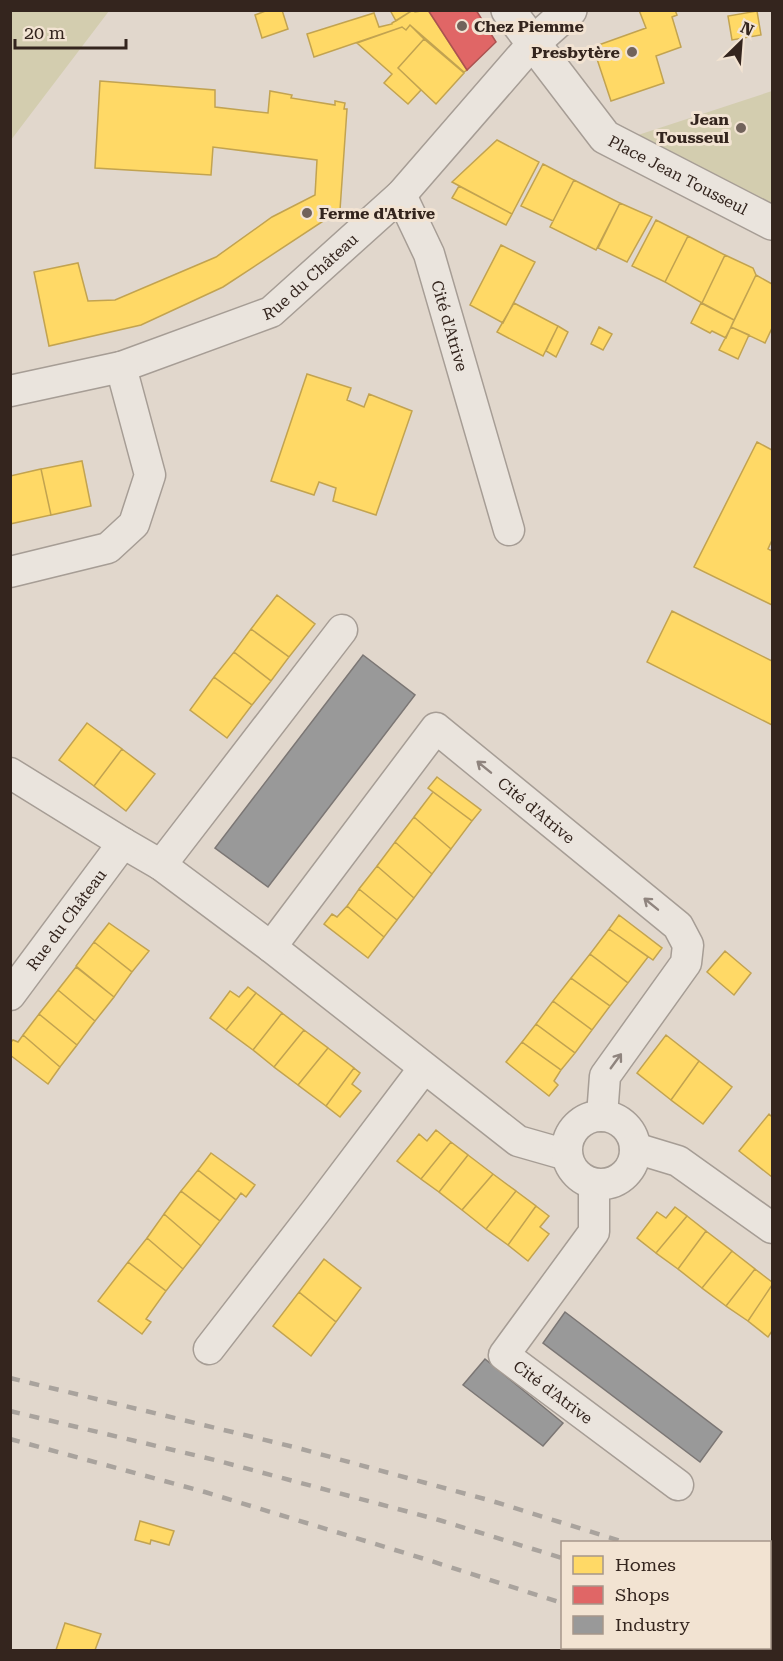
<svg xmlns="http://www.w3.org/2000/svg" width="783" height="1661" font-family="'Roboto Serif',serif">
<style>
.green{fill:#d3cdaf}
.homes{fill:#ffd966;stroke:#c2a350;stroke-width:1.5}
.shops{fill:#e06666;stroke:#ac5250;stroke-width:1.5}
.industry{fill:#999;stroke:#7b7674;stroke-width:1.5}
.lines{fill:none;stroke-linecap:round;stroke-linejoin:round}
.minor-casing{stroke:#a69d95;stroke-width:33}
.tertiary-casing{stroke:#a69d95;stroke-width:36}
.minor{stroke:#eae4dd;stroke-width:30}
.tertiary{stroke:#eae4dd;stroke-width:33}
.rail{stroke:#a9a39d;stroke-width:4.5;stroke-dasharray:10 10;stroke-linecap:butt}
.oneway{stroke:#8f847e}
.poi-dot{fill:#71635b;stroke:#f2e3d2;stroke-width:2}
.labels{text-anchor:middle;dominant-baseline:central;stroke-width:6;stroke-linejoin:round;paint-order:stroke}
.poi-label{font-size:16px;font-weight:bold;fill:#34251e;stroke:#f2e3d2;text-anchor:start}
.street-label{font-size:16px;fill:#34251e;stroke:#f2e3d2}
</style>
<rect width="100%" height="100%" fill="#e1d7cc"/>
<!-- green -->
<path class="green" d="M11,10l98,1 -98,129 -1,-129z
M772,91v116l-137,-71z"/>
<!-- homes -->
<path class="homes" d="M268,10h14l6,19 -26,9 -7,-23z
M390,10h23l-17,11z
M413,10l2,2 13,-2 39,60 -3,2 -54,-47 -4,5 -4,-3 -88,30 -7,-23 67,-21 5,14 13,-3v-1z
M639,10h36l2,5 -5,2 9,30 -25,9 8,27 -53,18 -18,-54 53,-19z
M757,11l4,24 -29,5 -4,-24z
M410,25l14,14 -26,29 23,22 -13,14 -24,-21 8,-9 -35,-31 45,-16 4,3z
M424,39l40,34 -28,31 -38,-36z
M100,81l115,9v17l53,6 2,-22 22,4 -1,3 44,7v-4l10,2 -1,6h3l-7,101 -117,77 -82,38 -92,21 -15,-74 44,-9 10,38 27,-1 101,-43 56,-40 43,-22 2,-35 -104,-13 -2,28 -116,-7z
M497,140l42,22 -27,52 -60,-32z
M543,164l31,16 -21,41 -32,-15z
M574,180l46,23 -24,47 -46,-23z
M459,186l53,28 -6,11 -54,-27z
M620,203l32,14 -25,45 -29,-14z
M656,220l32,16 -23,46 -33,-16z
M688,236l37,19 -23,48 -37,-21z
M501,245l34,17 -32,61 -33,-18z
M725,255l28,13 3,7 -22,45 -32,-17z
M756,275l16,9v44l-7,15 -34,-16z
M514,303l44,23 -15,30 -46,-24z
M701,303l33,17 -8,18 -14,-7 -2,2 -19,-10z
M558,326l10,6 -12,25 -10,-6z
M599,327l13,7 -9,16 -12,-6z
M731,327l18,8 -11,24 -19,-9z
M307,374l44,14 -4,12 17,7 5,-13 43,17 -36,104 -43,-14 3,-13 -17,-6 -5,13 -43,-14z
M757,442l15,8v90l-4,9 4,2v54l-78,-38z
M82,461l9,45 -40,9 -10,-46z
M41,469l10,46 -41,9v-48z
M277,595l38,29 -26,33 -38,-28z
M672,611l100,50v64l-125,-63z
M251,629l38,28 -18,24 -37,-29z
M234,652l37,29 -19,24 -38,-28z
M214,677l38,28 -25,33 -37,-28z
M87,723l35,26 -28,37 -35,-26z
M122,749l33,25 -29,37 -32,-25z
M437,777l44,33 -9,11 -44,-33z
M433,792l39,29 -21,28 -37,-32z
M414,817l37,32 -19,25 -37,-32z
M395,842l37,32 -18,24 -37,-32z
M377,866l37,32 -17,22 -38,-31z
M359,889l38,31 -13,17 -37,-31z
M347,906l37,31 -16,21 -44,-34 8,-10 5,3z
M619,915l43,33 -9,12 -44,-31z
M109,923l40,28 -17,21 -38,-30z
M609,929l39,28 -20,26 -38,-29z
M94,942l38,30 -18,25 -38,-31z
M725,951l26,22 -17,22 -27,-23z
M590,954l38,29 -18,23 -39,-28z
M76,967l38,30 -19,24 -37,-31z
M571,978l39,28 -18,24 -39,-29z
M248,987l8,6 -30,37 -16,-12 20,-27 9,6z
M58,990l37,31 -18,24 -38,-31z
M256,993l26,20 -29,37 -27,-20z
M553,1001l39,29 -17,23 -39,-29z
M282,1013l22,17 -30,37 -21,-17z
M39,1014l38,31 -17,22 -37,-32z
M536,1024l39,29 -14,17 -39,-28z
M304,1030l24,18 -30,37 -24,-18z
M23,1035l37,32 -12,17 -38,-29v-12l3,-3 5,2z
M666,1035l33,26 -28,39 -34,-27z
M522,1042l39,28 -7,11 4,4 -9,11 -43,-34z
M328,1048l26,20 -28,38 -28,-21z
M699,1061l33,26 -29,37 -32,-24z
M354,1068l6,5 -8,11 9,7 -21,26 -14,-11z
M769,1114l3,3v60l-33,-26z
M436,1130l15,12 -30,37 -24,-18 22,-27 8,7z
M451,1142l17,13 -29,37 -18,-13z
M211,1153l44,32 -9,12 -5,-4 -5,7 -38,-30z
M468,1155l25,19 -31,36 -23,-18z
M198,1170l38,30 -16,21 -39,-30z
M493,1174l23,17 -30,38 -24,-19z
M181,1191l39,30 -19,25 -37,-32z
M516,1191l20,15 -28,39 -22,-16z
M536,1206l13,10 -9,11 9,7 -21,27 -20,-16z
M675,1207l12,9 -31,37 -19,-15 20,-26 9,6z
M164,1214l37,32 -18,23 -36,-31z
M687,1216l19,15 -28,38 -22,-16z
M706,1231l26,20 -30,37 -24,-19z
M147,1238l36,31 -17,22 -38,-29z
M732,1251l23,18 -29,37 -24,-18z
M324,1259l37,29 -25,34 -37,-30z
M128,1262l38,29 -20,28 5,3 -9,12 -44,-33z
M755,1269l17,13v3l-24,36 -22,-15z
M772,1285v46l-4,6 -20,-16z
M299,1292l37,30 -25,34 -38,-30z
M140,1521l34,10 -5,14 -18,-5 -1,4 -15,-4z
M65,1623l36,11 -6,16h-39z"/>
<!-- shops -->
<path class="shops" d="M428,10h48l20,32 -29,28z"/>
<!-- industry -->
<path class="industry" d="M363,655l52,40 -147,192 -53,-39z
M565,1312l157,120 -22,30 -157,-119z
M485,1359l78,64 -20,23 -80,-61z"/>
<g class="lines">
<!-- minor casing -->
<g class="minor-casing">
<g id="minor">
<path id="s1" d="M401,195l28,59 80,276"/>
<path id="s2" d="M10,391l111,-24 150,-55 130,-117 132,-152"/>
<path d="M10,572l98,-24 26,-24 16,-49 -29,-108"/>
<path d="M10,773l113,70 38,22 110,82 247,194 49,14"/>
<path d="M161,865l181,-235"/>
<path id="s3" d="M271,947l165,-219 242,198 10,19 -2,18 -81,113 -3,40"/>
<path id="s4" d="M10,995l113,-152"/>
<circle cx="601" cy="1150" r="34"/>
<path d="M635,1148l43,13 94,67"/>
<path id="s5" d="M594,1184v48l-90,123 174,130"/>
<path d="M209,1349l110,-142 105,-139"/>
</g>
</g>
<!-- tertiary casing -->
<g class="tertiary-casing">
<g id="tertiary">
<path id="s6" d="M508,10l97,127 167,86"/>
<path d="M533,43l37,-33"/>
</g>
</g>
<!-- minor -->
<use href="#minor" class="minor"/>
<!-- tertiary -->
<use href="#tertiary" class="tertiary"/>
<!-- rail -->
<path class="rail" d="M10,1378l284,69 198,54 132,41
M10,1411l205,49 224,60 123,38
M10,1439l195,53 223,68 134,43
M770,1591l2,1
M770,1624l2,1
M692,1648l8,2"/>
</g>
<!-- one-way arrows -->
<defs><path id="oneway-shaft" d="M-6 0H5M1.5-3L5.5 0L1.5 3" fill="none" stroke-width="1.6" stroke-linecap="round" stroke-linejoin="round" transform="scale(1.5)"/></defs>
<g class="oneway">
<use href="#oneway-shaft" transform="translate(484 767) rotate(-141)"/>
<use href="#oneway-shaft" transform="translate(651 904) rotate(-141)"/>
<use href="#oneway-shaft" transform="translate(616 1061) rotate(-54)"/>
</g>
<!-- markers -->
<g class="poi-dot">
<circle cx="462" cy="26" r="6"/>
<circle cx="632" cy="52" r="6"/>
<circle cx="741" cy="128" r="6"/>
<circle cx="307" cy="213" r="6"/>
</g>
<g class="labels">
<!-- poi labels -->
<g class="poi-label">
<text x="474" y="26">Chez Piemme</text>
<text x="620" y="52" text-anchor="end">Presbytère</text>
<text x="729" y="119" text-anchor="end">Jean<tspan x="729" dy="18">Tousseul</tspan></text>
<text x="319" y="213">Ferme d'Atrive</text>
</g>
<!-- street labels -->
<g class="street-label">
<text stroke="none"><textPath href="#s6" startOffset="242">Place Jean Tousseul</textPath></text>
<text stroke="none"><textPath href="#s2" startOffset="326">Rue du Château</textPath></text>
<text stroke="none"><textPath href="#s1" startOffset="140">Cité d'Atrive</textPath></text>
<text stroke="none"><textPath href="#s3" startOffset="404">Cité d'Atrive</textPath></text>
<text stroke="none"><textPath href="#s4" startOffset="94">Rue du Château</textPath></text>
<text stroke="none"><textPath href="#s5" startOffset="262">Cité d'Atrive</textPath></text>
</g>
</g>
<!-- border -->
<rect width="783" height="1661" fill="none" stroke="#34251e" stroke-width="24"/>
<!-- legend -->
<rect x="561" y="1541" width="210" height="108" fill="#f2e3d2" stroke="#a6978a" stroke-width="1.5"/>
<rect x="573" y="1556" width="30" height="18" fill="#ffd966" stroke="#a6978a" stroke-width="1.5"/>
<text x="615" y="1571" font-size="18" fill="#34251e">Homes</text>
<rect x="573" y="1586" width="30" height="18" fill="#e06666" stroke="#a6978a" stroke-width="1.5"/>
<text x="615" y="1601" font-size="18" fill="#34251e">Shops</text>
<rect x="573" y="1616" width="30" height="18" fill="#999999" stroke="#a6978a" stroke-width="1.5"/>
<text x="615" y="1631" font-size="18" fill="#34251e">Industry</text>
<!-- north arrow -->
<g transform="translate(741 42) rotate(25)" stroke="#f2e3d2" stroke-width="4.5" paint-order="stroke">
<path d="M0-4.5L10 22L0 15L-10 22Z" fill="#34251e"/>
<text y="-9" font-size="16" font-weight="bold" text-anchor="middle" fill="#34251e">N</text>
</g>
<!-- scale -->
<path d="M15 39v9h111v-9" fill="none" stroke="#34251e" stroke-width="3"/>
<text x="24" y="39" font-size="18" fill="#34251e" stroke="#f2e3d2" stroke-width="4.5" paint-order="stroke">20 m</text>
</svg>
